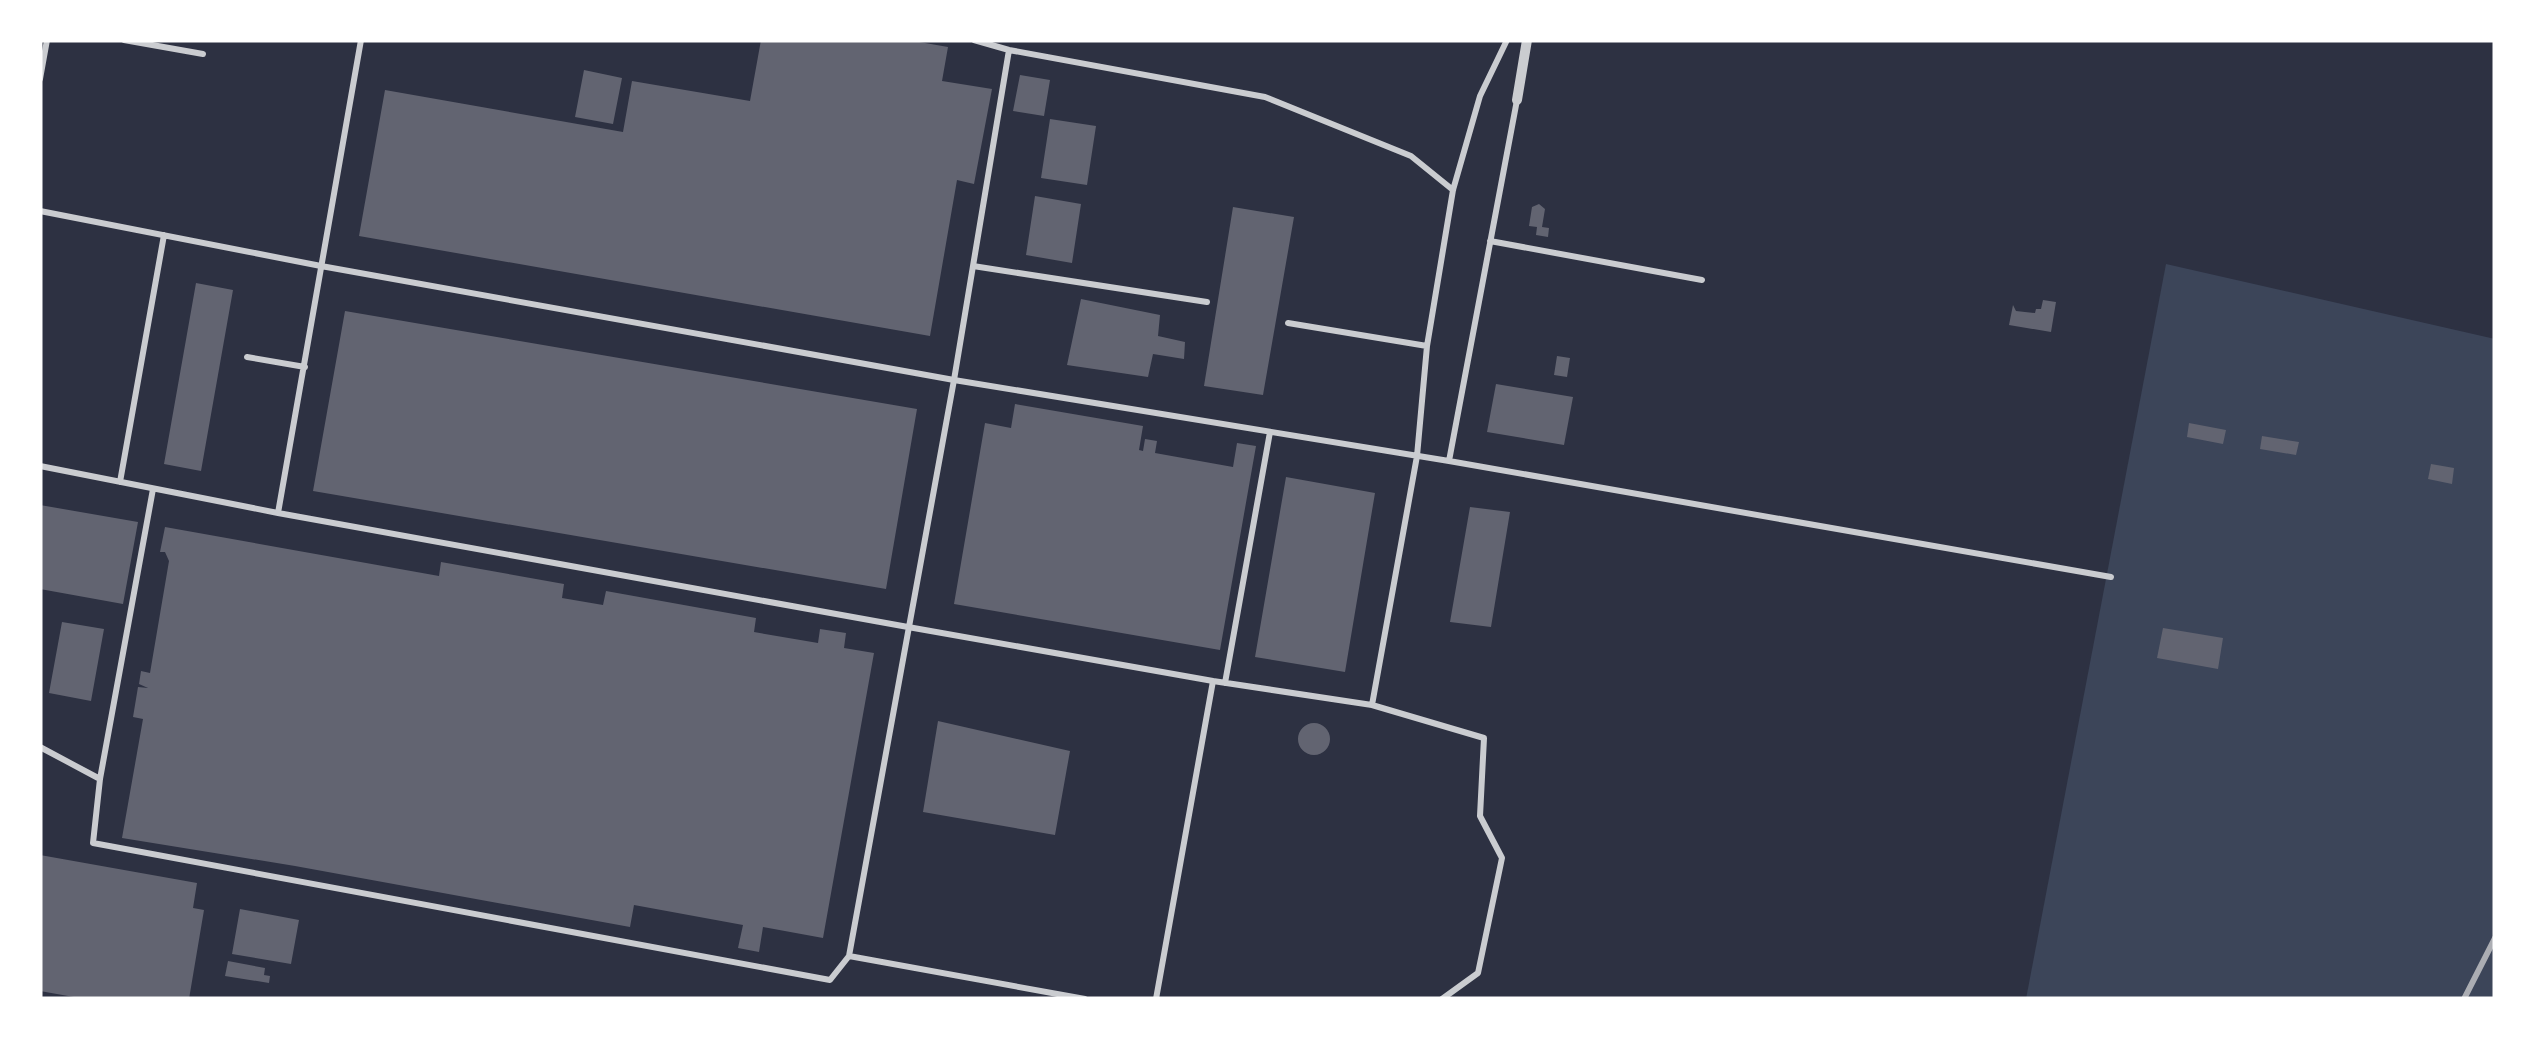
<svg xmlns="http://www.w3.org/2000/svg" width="2535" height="1039" font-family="Signika,sans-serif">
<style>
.green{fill:#3c4559}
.building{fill:#626471}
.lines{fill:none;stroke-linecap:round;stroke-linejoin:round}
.service{stroke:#caccd0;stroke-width:6}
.minor{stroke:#caccd0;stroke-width:10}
.rail{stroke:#abadb3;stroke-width:6}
</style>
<rect width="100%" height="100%" fill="#2d3142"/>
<!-- green -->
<path class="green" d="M2166,264l329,75v660h-469z"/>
<!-- building -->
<path class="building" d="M761,40h147l40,7 -6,34 50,8 -18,95 -17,-4 -27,156 -571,-100 26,-146 238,42 9,-51 118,20z
M584,70l38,8 -9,46 -38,-7z
M1020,75l30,5 -6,36 -31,-5z
M1050,119l46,7 -9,59 -46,-7z
M1035,196l46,8 -9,59 -46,-8z
M1539,204l6,5 -3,18 7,1 -1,9 -12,-2 1,-8 -8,-1 3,-19z
M1233,207l61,10 -31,178 -59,-9z
M196,283l37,7 -32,181 -37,-7z
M1081,299l79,16 -2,21 27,6 -1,17 -31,-5 -5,23 -81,-12z
M2043,300l13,2 -5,30 -42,-7 4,-20 3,6 19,2 1,-4h5z
M345,311l572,98 -31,180 -573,-98z
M1557,356l13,2 -3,19 -13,-2z
M1496,384l77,13 -9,48 -77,-13z
M1015,404l128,22 -4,24 4,1 2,-12 12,2 -2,12 78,14 4,-24 19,3 -36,204 -266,-46 31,-181 26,5z
M2189,423l37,7 -3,14 -36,-7z
M2262,436l37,6 -3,13 -36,-6z
M2431,464l23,4 -2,16 -24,-5z
M1286,477l89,16 -30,179 -90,-15z
M40,505l98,17 -15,82 -83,-15z
M1470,507l40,5 -19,115 -41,-5z
M165,527l274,49 2,-14 123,22 -2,14 41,7 3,-14 150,27 -2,14 64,11 2,-14 26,4 -2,15 30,5 -51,285 -60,-11 -4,25 -21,-4 5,-23 -109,-20 -4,22 -335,-61 -173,-28 21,-119 -10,-2 5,-30 10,1 -9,-4 2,-13 9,2 19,-112 -4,-9h-5z
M62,622l42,7 -13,72 -42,-8z
M2163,628l60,10 -5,31 -61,-11z
M938,721l132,30 -15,84 -132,-23z
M1298 739a16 16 0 1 1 32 0a16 16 0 1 1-32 0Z
M40,855l157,28 -4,25 11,2 -15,89h-104l-45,-8z
M240,909l59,11 -8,44 -59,-10z
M228,961l37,7 -1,7 6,1 -1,7 -44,-7z"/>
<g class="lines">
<!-- service -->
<path class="service" d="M124,40l79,14
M974,40l35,10 256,47 146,59 42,34
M40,79l7,-39
M40,211l281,55 633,114 495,81 68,-361
M1490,241l212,39
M973,266l234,36
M1288,323l139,23
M247,357l58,10
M1449,461l662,116
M40,466l238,47 630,114 305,54 159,24 112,33 -4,78 22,42 -24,115 -36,26
M120,482l44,-247
M153,489l-53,290 -7,64 737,137 19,-24 105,-576 55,-330
M278,513l83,-473
M1225,683l45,-251
M1372,705l45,-249 10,-110 26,-156 27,-94 27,-56
M40,747l60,32
M849,956l236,43
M1156,999l57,-318"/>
<!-- minor -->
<path class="minor" d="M1517,100l10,-60"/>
<!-- rail -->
<path class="rail" d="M2464,999l31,-61"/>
</g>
<!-- border -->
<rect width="2535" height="1039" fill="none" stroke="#ffffff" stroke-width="85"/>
</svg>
